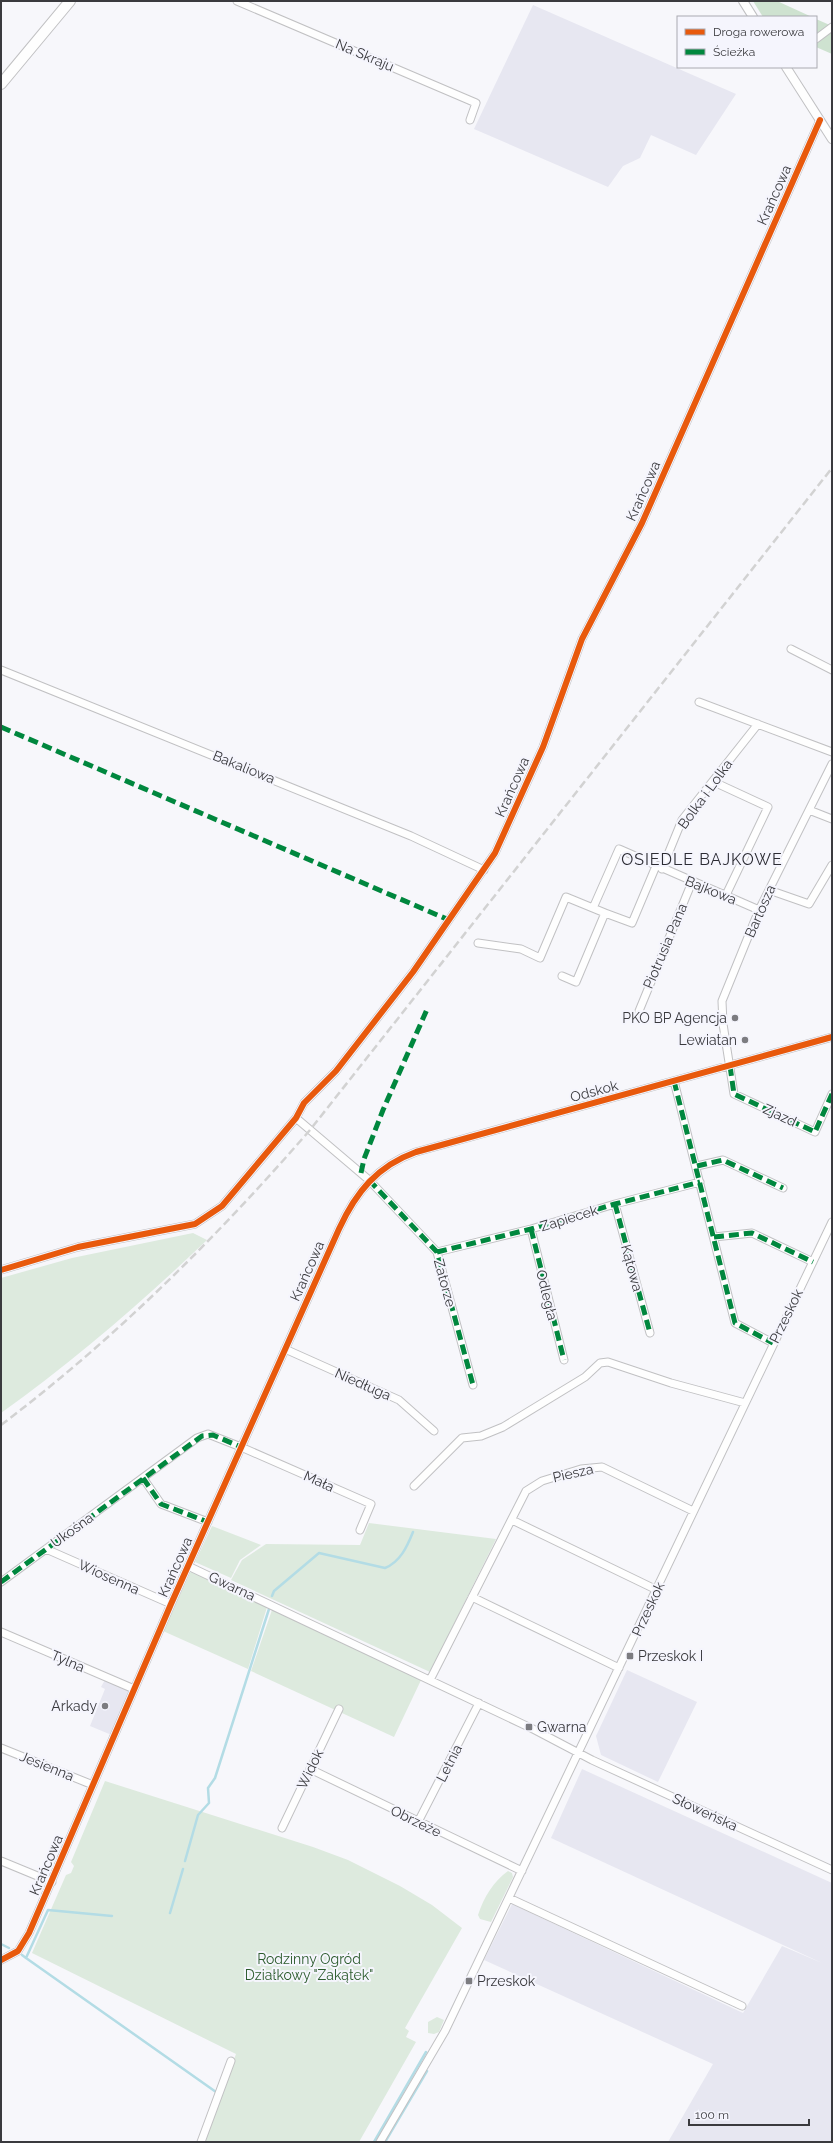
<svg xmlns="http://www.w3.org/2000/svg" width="833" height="2143" font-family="Raleway,sans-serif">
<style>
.built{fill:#e7e7f1}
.green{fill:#ddeade}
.forest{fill:#cee2d0}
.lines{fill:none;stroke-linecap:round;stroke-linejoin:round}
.stream{stroke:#b3dce5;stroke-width:2.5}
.minor-casing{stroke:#c1c1c3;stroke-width:9}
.tertiary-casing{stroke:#c1c1c3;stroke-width:10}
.secondary-casing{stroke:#c1c1c3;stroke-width:12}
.minor{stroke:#fefefe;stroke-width:7}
.tertiary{stroke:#fefefe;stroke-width:8}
.secondary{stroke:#fefefe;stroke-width:10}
.rail{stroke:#d2d2d2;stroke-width:2.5;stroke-dasharray:8 4;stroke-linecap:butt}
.quiet{stroke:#00873e;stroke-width:5;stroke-dasharray:10 5;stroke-linecap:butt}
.cycleway-casing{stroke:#f5f5fd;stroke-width:8}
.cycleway{stroke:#e8590c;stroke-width:6}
.poi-dot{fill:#7c7c80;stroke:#f5f5fd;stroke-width:1.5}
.labels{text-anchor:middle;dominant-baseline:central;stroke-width:4;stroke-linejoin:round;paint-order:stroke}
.street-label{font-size:14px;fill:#3a3a3e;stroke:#f5f5fd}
.poi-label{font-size:14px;fill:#3a3a3e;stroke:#f5f5fd;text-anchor:end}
.park-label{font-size:14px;fill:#2b5b2c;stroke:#f5f5fd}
.quarter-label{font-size:16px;letter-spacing:1px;fill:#2c2c33;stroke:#f5f5fd}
</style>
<rect width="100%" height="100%" fill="#f7f7fb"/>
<!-- built -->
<path class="built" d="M533,5l203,89 -40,61 -45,-20 -11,23 -17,8 -15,21 -134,-58z
M627,1670l70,32 -39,80 -57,-27 -5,-19z
M106,1678l27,12 -19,46 -24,-10 15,-37 -4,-2z
M582,1769l250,114v259h-164l45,-78 -229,-104 28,-56 231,109 39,-67 40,17 -271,-125z"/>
<!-- green -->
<path class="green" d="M193,1233l14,7c-65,62 -133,121 -206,173v-135l71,-20z
M369,1523l127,16 -66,133 -199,-92 11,-20 24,-16 94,1z
M212,1526l49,19 -21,15 -9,18 -36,-16z
M192,1569l76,35 -20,65 -85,-38z
M273,1607l149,71 -28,59 -143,-66z
M105,1781l208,66 35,13 52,26 32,19 30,23 -57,100 4,3 -3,6 10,5 -57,100h-156l33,-88 -204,-101 34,-78 5,-2 3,-7 -3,-4z
M508,1871l4,2 1,4 -22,45 -11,-3 -2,-4c6,-18 15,-33 30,-44z
M437,2017l7,3 -5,12 -5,2 -6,-1v-11z"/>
<!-- forest -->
<path class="forest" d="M753,1h24l35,16h-49z
M816,19l16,7v28l-16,-7z"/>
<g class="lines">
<!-- stream -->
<path class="stream" d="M272,1596l2,-5 45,-38 66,15c15,-6 22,-21 28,-36
M185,1861l13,-46 11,-12 -1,-15 7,-10 54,-169
M170,1913l13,-44
M1,1944l8,4
M22,1955l4,3 22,-48 64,6
M26,1958l190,134
M374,2142l52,-90
M385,2142l42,-71"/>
<!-- minor casing -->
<g class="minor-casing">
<path id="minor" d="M237,1l239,102 -6,17
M816,39l16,-12
M791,649l41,21
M1,670l410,166 73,34
M699,702l133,50
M832,764l-73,146 -37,91 1,23 11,70 81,38 17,-38
M714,782l54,25 -42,88
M809,810l23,9
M662,869l20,-49 76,-96
M769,890l40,14 23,-39
M593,908l26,-59 140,61
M478,943l43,6 19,9 26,-61 39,16
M562,976l14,6 29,-69 27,10 24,-57
M639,1011l53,-129
M674,1081l61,242 38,20
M296,1118l73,62 68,72 36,133
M697,1166l26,-6 60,28
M615,1204l35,129
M531,1229l33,131
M714,1237l38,-4 61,29
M437,1252l94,-23 84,-25 85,-22
M1,1270l77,-23 117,-23 27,-18 74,-88 8,-15 32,-32 77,-99 82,-119 48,-106 39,-108 60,-116 178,-403
M285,1349l114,51 35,31
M143,1478l18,26 47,18
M414,1486l48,-48 19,-2 22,-9 82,-50 15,-14 8,-1 63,21 74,20
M512,1520l145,70
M46,1549l125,55
M188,1566l345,163 59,31 240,110
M1,1582l196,-144 11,-4 33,13 130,57 -11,26
M472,1597l147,71
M1,1632l133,57
M430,1680l96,-189 16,-10 39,-12 21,-2 91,44
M1,1748l92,37
M310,1769l212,102
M418,1822l61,-119
M282,1828l57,-119
M1,1861l51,21
M509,1898l233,108
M1,1960l17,-9 11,-18 142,-329 168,-375c17,-37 38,-63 77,-77l416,-115
M201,2142l30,-81
M380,2142l65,-111 387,-809"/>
</g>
<!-- tertiary casing -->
<g class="tertiary-casing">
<path id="tertiary" d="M743,1l10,16
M786,67l46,72"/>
</g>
<!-- secondary casing -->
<g class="secondary-casing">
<path id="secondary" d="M1,84l69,-83"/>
</g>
<!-- minor -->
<use href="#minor" class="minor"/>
<!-- tertiary -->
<use href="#tertiary" class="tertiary"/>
<!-- secondary -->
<use href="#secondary" class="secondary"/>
<!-- rail -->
<path class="rail" d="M1,1425c115,-87 215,-187 309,-295l522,-662"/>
<!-- quiet -->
<path class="quiet" d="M1,727l448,193
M730,1066l4,28 81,38 17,-38
M674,1081l61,242 38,20
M697,1166l26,-6 60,28
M361,1173l3,-14 19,-49 45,-103
M369,1180l68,72 36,133
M615,1204l35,129
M531,1229l33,131
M714,1237l38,-4 61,29
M437,1252l94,-23 84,-25 85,-22
M143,1478l18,26 47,18
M1,1582l201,-146 11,-1 28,12"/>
<!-- cycleway casing -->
<g class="cycleway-casing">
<path id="cycleway" d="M1,1270l77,-23 117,-23 27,-18 74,-88 8,-15 32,-32 77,-99 82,-119 48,-106 39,-108 60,-116 178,-403
M1,1960l17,-9 11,-18 142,-329 168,-375c17,-37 38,-63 77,-77l416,-115"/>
</g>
<!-- cycleway -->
<use href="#cycleway" class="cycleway"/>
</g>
<!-- markers -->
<g class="poi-dot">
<circle cx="735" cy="1018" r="4"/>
<circle cx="745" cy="1040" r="4"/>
<rect x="626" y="1652" width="8" height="8" rx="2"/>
<circle cx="105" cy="1706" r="4"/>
<rect x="525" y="1723" width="8" height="8" rx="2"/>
<rect x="465" y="1977" width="8" height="8" rx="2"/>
</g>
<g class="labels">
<!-- street labels -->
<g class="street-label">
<text transform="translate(365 55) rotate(23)">Na Skraju</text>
<text transform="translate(774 195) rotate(-66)">Krańcowa</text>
<text transform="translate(643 491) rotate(-66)">Krańcowa</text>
<text transform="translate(244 767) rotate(22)">Bakaliowa</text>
<text transform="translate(512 787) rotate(-66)">Krańcowa</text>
<text transform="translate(705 794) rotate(-54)">Bolka i Lolka</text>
<text transform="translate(711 890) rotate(22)">Bajkowa</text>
<text transform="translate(760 911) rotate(-66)">Bartosza</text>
<text transform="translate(665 946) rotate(-67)">Piotrusia Pana</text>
<text transform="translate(594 1091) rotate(-15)">Odskok</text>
<text transform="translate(780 1115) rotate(25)">Zjazd</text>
<text transform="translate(569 1218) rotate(-17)">Zapiecek</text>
<text transform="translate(632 1268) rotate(75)">Kątowa</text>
<text transform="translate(307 1271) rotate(-66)">Krańcowa</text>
<text transform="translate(445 1283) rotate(75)">Zatorze</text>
<text transform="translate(547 1295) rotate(76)">Odległa</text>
<text transform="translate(786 1316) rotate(-64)">Przeskok</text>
<text transform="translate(363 1384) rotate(24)">Niedługa</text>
<text transform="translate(573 1473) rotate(-13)">Piesza</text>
<text transform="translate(319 1481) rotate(24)">Mała</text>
<text transform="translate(72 1530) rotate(-36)">Ukośna</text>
<text transform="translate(175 1567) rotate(-66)">Krańcowa</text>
<text transform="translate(109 1577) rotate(24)">Wiosenna</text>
<text transform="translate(232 1586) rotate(25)">Gwarna</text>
<text transform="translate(648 1609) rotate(-65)">Przeskok</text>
<text transform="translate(68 1661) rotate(23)">Tylna</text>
<text transform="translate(449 1763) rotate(-63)">Letnia</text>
<text transform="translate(47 1766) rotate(22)">Jesienna</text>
<text transform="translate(310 1769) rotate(-64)">Widok</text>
<text transform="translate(705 1812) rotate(25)">Słoweńska</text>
<text transform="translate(416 1821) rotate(26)">Obrzeże</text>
<text transform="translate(46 1865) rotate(-67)">Krańcowa</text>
</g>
<!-- poi labels -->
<g class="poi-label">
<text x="727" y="1018">PKO BP Agencja</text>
<text x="737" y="1040">Lewiatan</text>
<text x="638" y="1656" text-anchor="start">Przeskok I</text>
<text x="97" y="1706">Arkady</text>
<text x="537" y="1727" text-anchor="start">Gwarna</text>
<text x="477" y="1981" text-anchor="start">Przeskok</text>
</g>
<!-- park labels -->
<g class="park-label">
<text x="309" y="1959">Rodzinny Ogród<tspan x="309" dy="16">Działkowy "Zakątek"</tspan></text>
</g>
<!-- quarter labels -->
<g class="quarter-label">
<text x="702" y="859">OSIEDLE BAJKOWE</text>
</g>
</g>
<!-- border -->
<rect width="833" height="2143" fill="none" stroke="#3a3a3e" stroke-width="4"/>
<!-- legend -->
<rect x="677" y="16" width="140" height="52" fill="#f5f5fd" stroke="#aaaab1"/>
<rect x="685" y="29" width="20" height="6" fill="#e8590c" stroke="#aaaab1"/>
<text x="713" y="36" font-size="12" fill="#3a3a3e">Droga rowerowa</text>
<rect x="685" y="49" width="20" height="6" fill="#00873e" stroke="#aaaab1"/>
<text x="713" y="56" font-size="12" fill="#3a3a3e">Ścieżka</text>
<!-- scale -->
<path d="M689 2119v6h120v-6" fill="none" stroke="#3a3a3e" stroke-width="2"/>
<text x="695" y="2119" font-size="12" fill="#3a3a3e" stroke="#f5f5fd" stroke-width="3" paint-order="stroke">100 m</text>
</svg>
